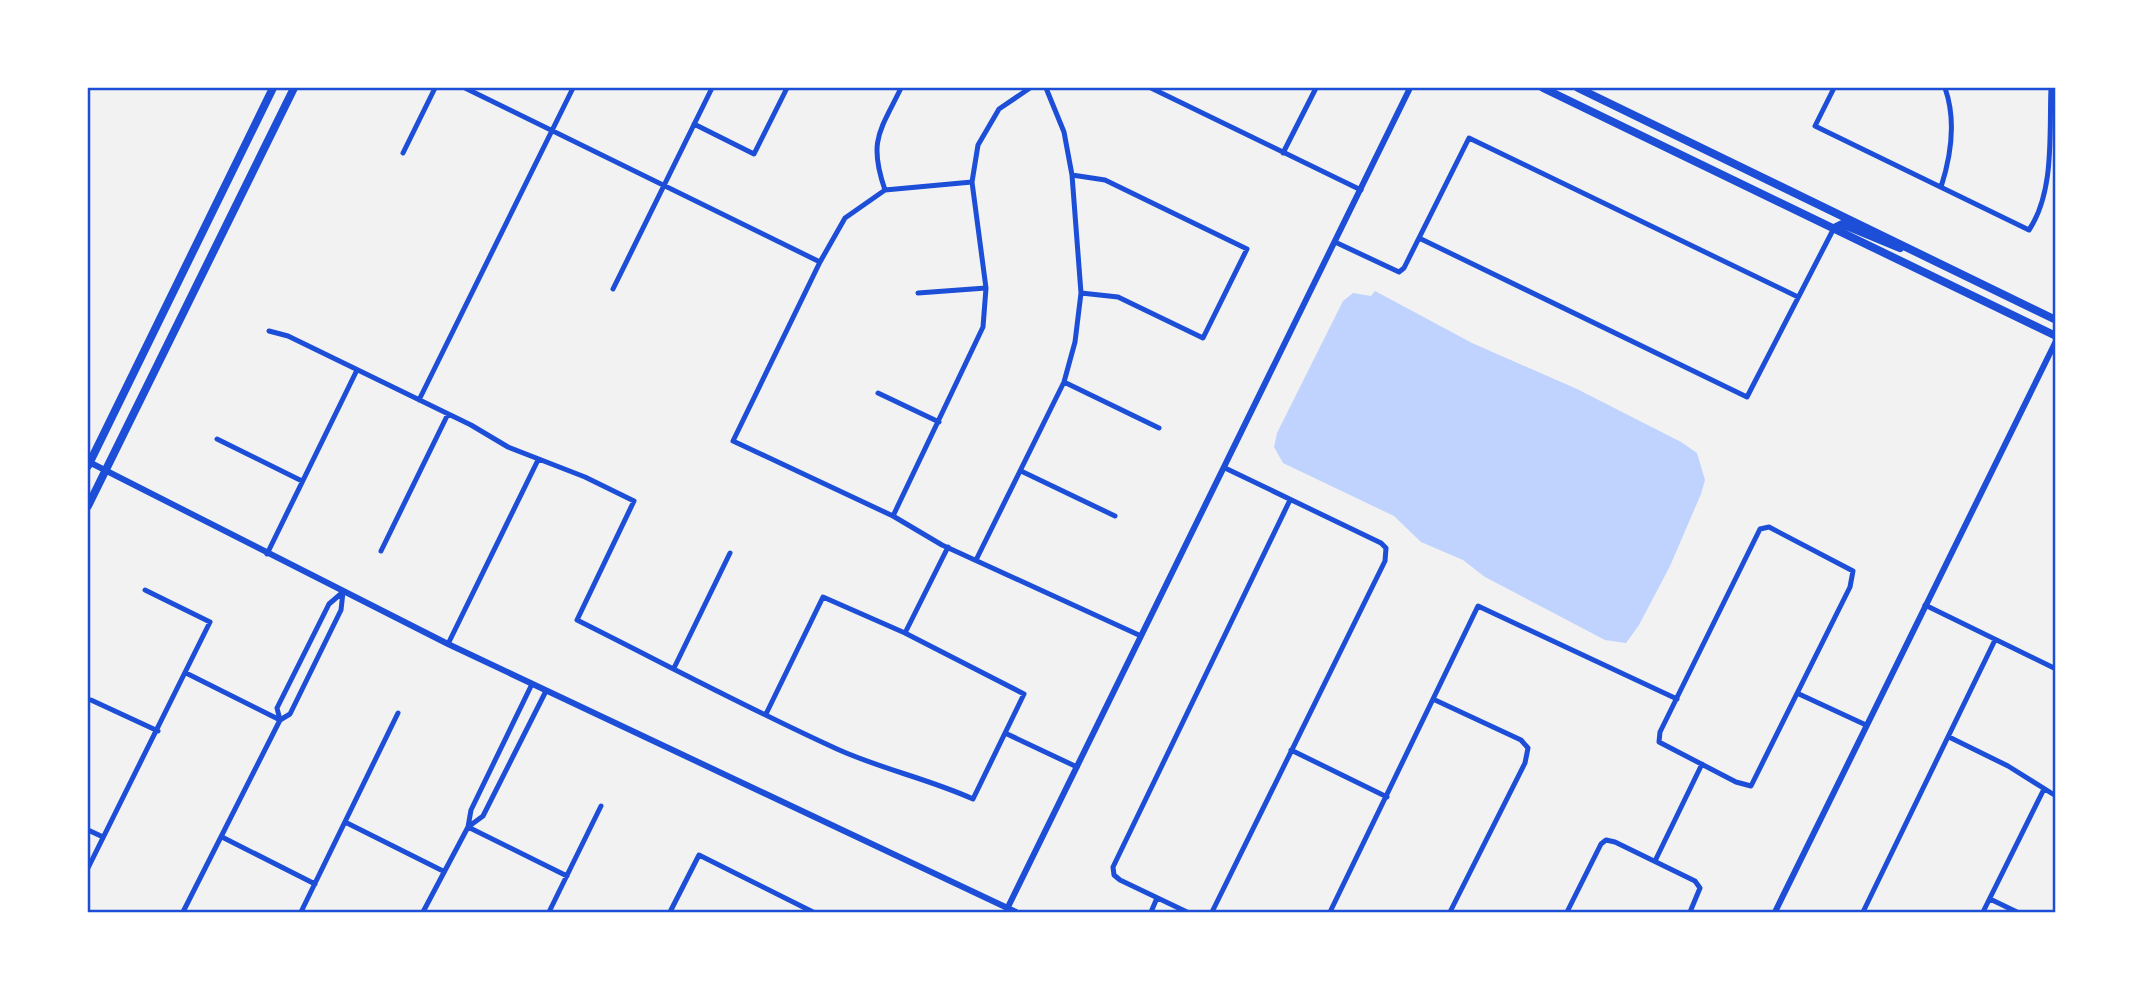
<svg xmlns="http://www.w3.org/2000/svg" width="2143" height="1000" font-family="'Crimson Pro',serif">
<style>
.water{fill:#bfd3fe}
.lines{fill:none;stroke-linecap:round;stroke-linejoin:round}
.minor{stroke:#1d4ed8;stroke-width:5}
.tertiary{stroke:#1d4ed8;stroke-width:6}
.primary{stroke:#1d4ed8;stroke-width:8}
.neatline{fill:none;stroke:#1d4ed8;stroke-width:2.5}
</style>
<rect width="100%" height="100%" fill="#f2f2f2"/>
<!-- water -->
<path class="water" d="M1375,291l97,52 105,46 104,53 16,11 8,27 -4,14 -31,72 -31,59 -13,18 -21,-3 -120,-63 -22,-17 -42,-18 -27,-26 -111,-53 -9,-16 3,-14 66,-132 10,-8 18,3z"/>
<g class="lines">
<!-- minor -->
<path class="minor" d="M465,88l355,174
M1151,88l210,102
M1834,88l-19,38 214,104c26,-39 20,-97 22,-142
M694,124l60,30 33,-66
M403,153l32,-65
M1283,153l33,-65
M1072,175l33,5 142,69 -44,89 -85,-41 -37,-4
M972,182l-87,8 -40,28 -25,44 -87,179 160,75 49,29 199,91
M1941,187c10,-31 15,-68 4,-99
M885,190c-17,-49 -5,-59 16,-102
M1419,238l328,159 87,-169
M1335,242l64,30 5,-4 65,-130 329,159
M613,289l99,-201
M918,293l68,-5
M269,331l19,5 183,89 37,22 77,30 49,24 -57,119c86,43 172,89 260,129 44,20 92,30 136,50l51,-105 -119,-61 -82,-36 -57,117
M1064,382l95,46
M878,393l61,29
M419,400l154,-312
M217,439l85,42
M1021,471l94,45
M893,516l90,-189 3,-39 -14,-106 6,-37 21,-36 31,-21
M1769,527l84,44 -3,16 -99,199 -15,-4 -77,-40 1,-10 100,-203z
M381,551l67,-137
M267,554l90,-184
M977,558l87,-176 11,-40 6,-49 -9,-118 -8,-43 -18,-44
M1925,605l129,63
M905,633l43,-86
M448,644l90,-184
M674,668l56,-115
M186,673l94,47
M532,684l-61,126 -3,17 15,-11 63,-125
M1799,694l67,31
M91,700l67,31
M1435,700l86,40 7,8 -3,15 -75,149
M280,720l-3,-12 52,-104 14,-12
M1005,733l72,34
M1949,737l59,29 48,30
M1291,750l96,47
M345,822l98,49
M88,830l15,7
M222,837l93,47
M1655,861l47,-97
M88,868l122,-246 -65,-32
M1990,899l27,13
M183,912l97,-192 10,-6 51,-104 2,-18
M301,912l97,-199
M423,912l45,-85 99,49
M549,912l52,-106
M670,912l29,-57 114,57
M1151,912l6,-14
M1187,912l-67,-32 -6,-5 -1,-8 177,-367
M1212,912l173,-351 1,-13 -5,-5 -156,-75
M1330,912l148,-306 199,93
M1567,912l34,-68 5,-4 9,2 80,39 5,7 -10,24
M1863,912l132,-272
M1983,912l61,-123"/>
<!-- tertiary -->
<path class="tertiary" d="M89,462l359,182 568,268
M1007,909l403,-821
M1775,912l281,-571"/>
<!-- primary -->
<path class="primary" d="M1543,88l513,248
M1578,88l478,232
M1834,228l8,-4 58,24
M88,466l185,-378
M88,506l206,-418"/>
</g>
<!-- border -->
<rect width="2143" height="1000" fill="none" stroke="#ffffff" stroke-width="178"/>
<rect x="89" y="89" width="1965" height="822" class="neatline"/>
</svg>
